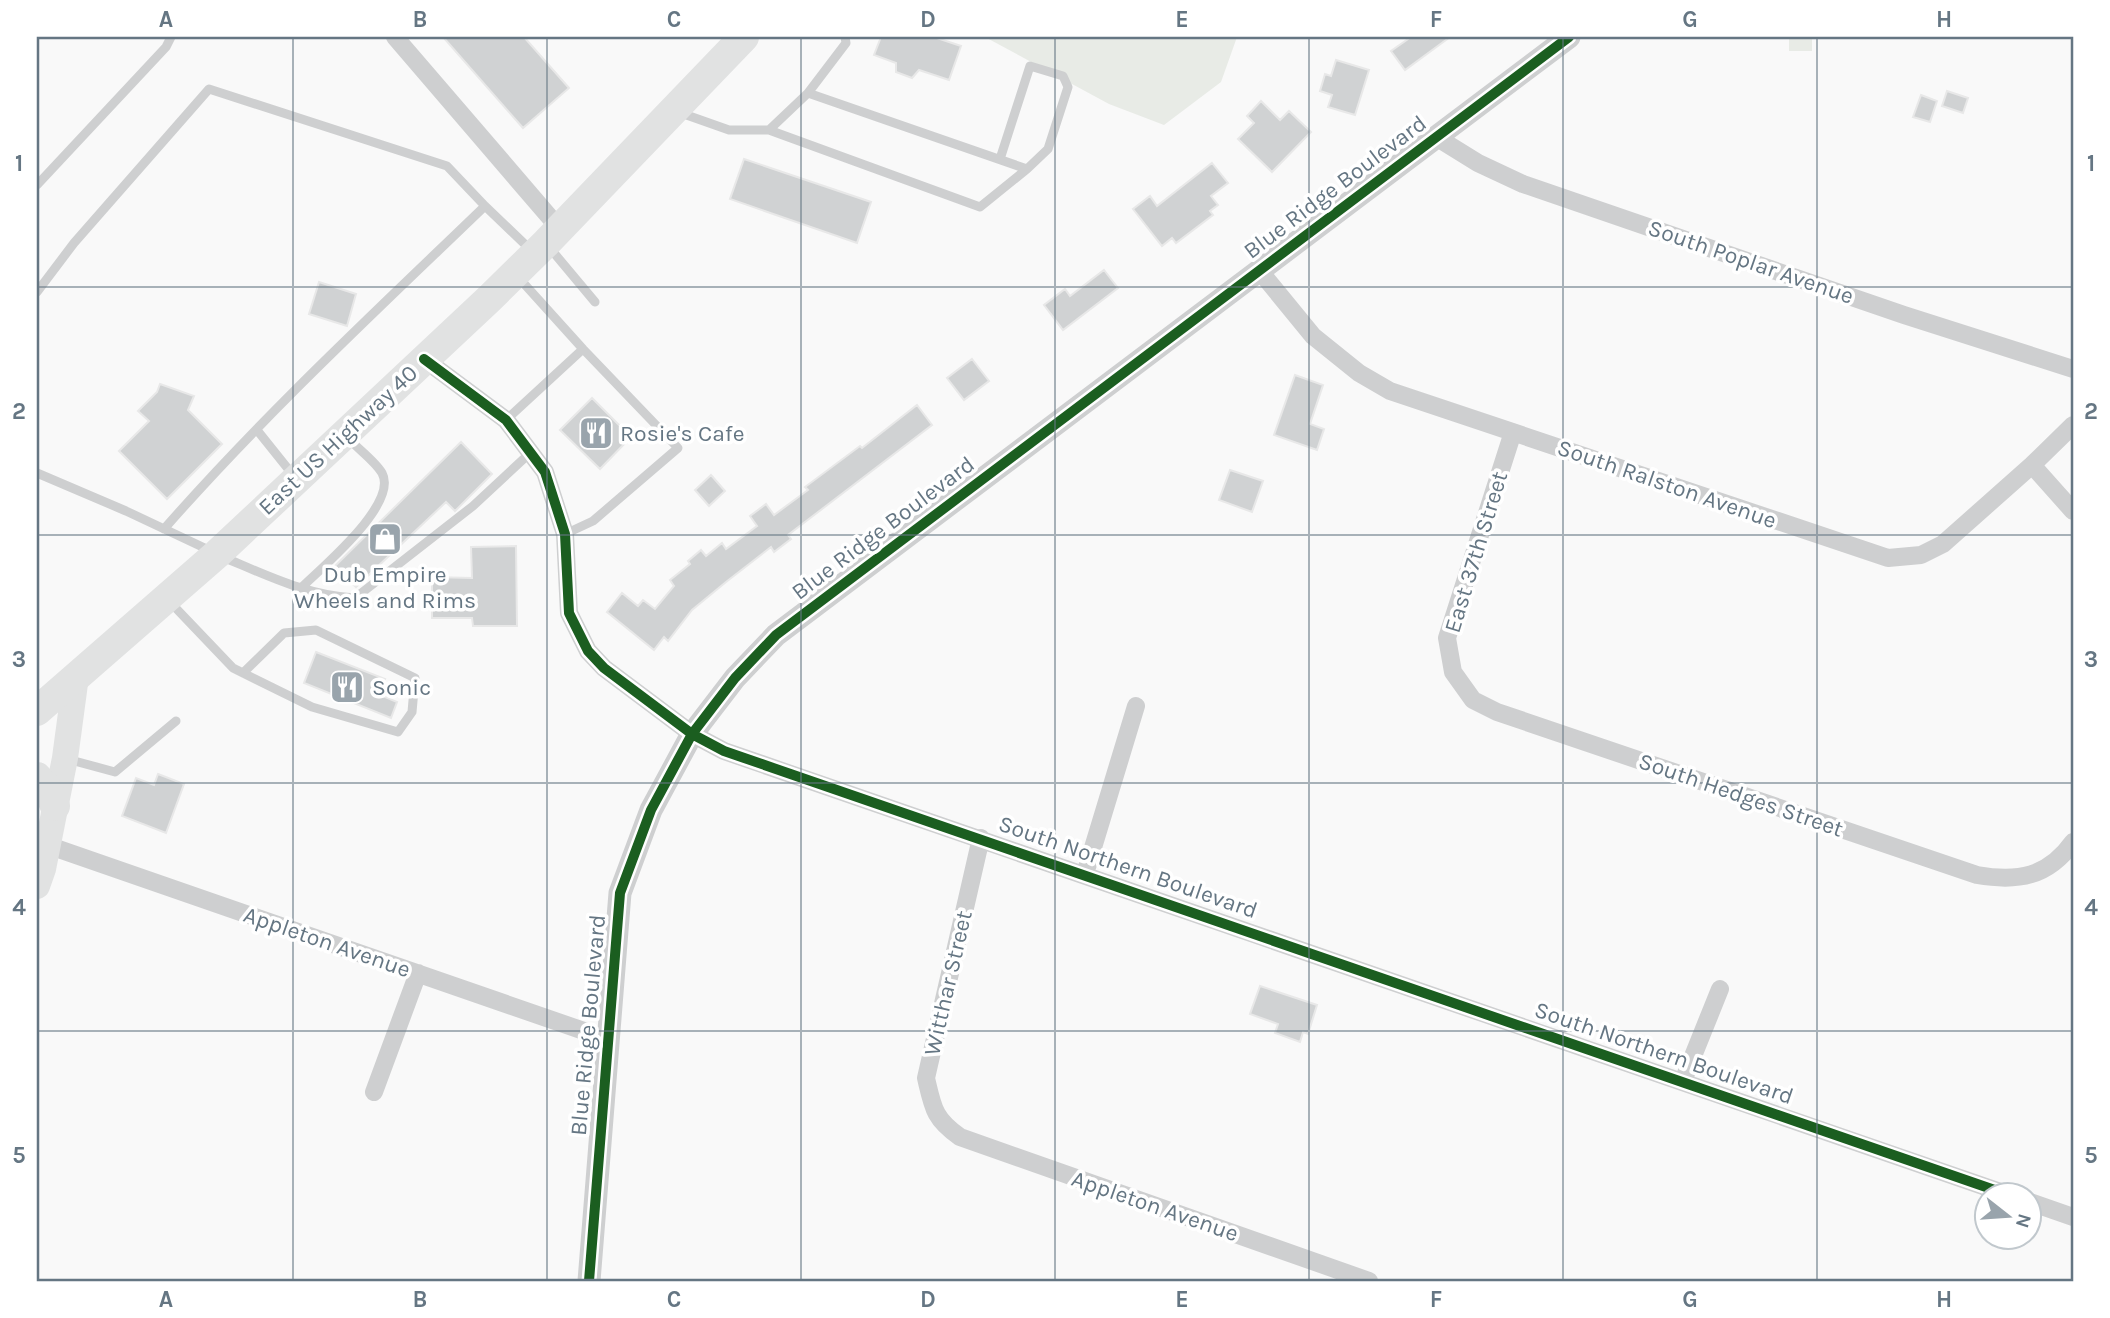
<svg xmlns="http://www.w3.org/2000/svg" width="2110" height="1318" font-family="Karla,sans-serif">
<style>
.green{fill:#e8ebe6}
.building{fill:#d0d2d3;stroke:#e8e8e8;stroke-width:2}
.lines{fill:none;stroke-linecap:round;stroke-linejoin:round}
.service{stroke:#cecfd0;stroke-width:9}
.minor{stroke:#cecfd0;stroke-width:18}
.tertiary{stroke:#cecfd0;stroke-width:23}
.secondary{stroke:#e1e2e2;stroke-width:26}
.primary{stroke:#e1e2e2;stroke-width:30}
.cycleway-casing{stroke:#fff;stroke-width:15}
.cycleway{stroke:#1b5e20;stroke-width:10}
.grid{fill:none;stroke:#657683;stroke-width:2;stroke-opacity:0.55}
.labels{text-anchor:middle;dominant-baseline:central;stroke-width:7;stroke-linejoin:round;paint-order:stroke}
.street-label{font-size:23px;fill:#657683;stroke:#fff}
.poi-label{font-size:23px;fill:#657683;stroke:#fff;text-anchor:start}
.neatline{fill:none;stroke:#657683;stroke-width:2.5}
.grid-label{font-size:23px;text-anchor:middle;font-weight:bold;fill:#657683}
</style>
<rect width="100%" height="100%" fill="#f9f9f9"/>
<!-- green -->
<path class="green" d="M985,37h252l-16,45 -57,43 -55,-21z
M1789,37h23v14h-23z"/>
<!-- building -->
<path class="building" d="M443,37h81l45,51 -46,40z
M881,37h53l27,9 -12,34 -30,-10 -7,8 -16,-6v-9l-22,-8z
M1411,37h39l-45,33 -14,-19z
M1336,60l33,10 -14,45 -27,-8 4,-12 -12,-4 5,-17 6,2z
M1947,91l21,7 -5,15 -21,-7z
M1921,95l16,6 -7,21 -17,-5z
M1261,101l19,19 9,-9 22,21 -39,40 -34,-33 16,-16 -7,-7z
M744,159l127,43 -14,41 -127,-44z
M1212,163l16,20 -17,13 7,9 -8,6 3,4 -37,28 -4,-5 -10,8 -29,-37 17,-13 7,10z
M1104,270l14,18 -55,42 -19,-25 21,-16 5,7z
M319,282l37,12 -9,32 -38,-12z
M972,359l17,22 -25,19 -17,-22z
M1295,375l28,10 -13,39 14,5 -7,21 -43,-15z
M160,384l34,12 -6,14 34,34 -55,55 -48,-48 30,-30 -11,-10 19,-19z
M592,398l39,39 -31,32 -40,-39z
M917,405l15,20 -144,110 3,4 -17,13 -3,-5 -45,35 -34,28 -24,31 -4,-4 -10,13 -47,-38 15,-19 16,13 5,-6 12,9 19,-23 -4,-6 20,-16 -2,-3 13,-11 5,6 16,-13 4,6 31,-23 -7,-10 16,-12 8,11 34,-25 -3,-3 55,-41 2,2z
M461,442l31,32 -37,37 -9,-9 -90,85 -21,-21z
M1230,470l33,11 -11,31 -33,-12z
M711,475l14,16 -16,15 -14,-16z
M516,546l1,80h-44l-1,-8h-40v-41l40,1 -1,-31z
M316,652l69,27 -7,15 19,8 -6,16 -87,-35z
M158,774l26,10 -18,49 -44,-17 14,-38 18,7z
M1260,986l57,19 -9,29 -5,-2 -3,10 -25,-9 3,-9 -28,-10z"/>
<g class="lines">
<!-- service -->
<path class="service" d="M678,112l51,18h40l211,77 47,-38 -219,-76
M769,130l39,-37 38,-50 -1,-6
M1000,159l30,-93 33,10 5,11 -20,62 -21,20
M37,185l129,-138 5,-10
M549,247l46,55
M518,277l65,72 95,99 -85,73 -28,13
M37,292l37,-49 135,-154 238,77 38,40 48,46
M506,420l77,-71
M257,430l36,45
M37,473l89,38 85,40
M164,529c100,-114 212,-218 321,-323
M223,557c43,18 85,39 132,41l118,-92 57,-53
M301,588c20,-20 98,-84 81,-115 -7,-12 -24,-24 -34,-35
M170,602l63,66 10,5 69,34 86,25 14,-20 3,-34 -99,-48 -32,3 -41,40
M67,759l48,13 61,-51"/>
<!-- minor -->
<path class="minor" d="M395,37l164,191
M1436,137l42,26 45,21 381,131 169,54
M1259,270l54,66 46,37 31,18 498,167 33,-3 22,-11 89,-79 41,-40
M424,359l82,61 39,52 20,62 4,79 19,38 16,17 88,66 32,17 1288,445
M1513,432l-66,206 6,34 20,28 24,12 480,163c41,7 71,2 96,-33
M2032,465l41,46
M981,838l-55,240c7,30 8,41 34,59l409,144
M47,845l560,194
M1085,874l51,-168
M1683,1081l37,-92
M374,1092l44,-119
M2030,1202l43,15"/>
<!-- tertiary -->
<path class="tertiary" d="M589,1281l31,-388 31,-83 41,-76 43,-56 41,-43 793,-598"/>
<!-- secondary -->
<path class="secondary" d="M37,886l6,-17 22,-111 11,-82"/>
<!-- primary -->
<path class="primary" d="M37,711l180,-157 272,-255 57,-56 198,-206
M37,777l10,11 8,18"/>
<!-- cycleway casing -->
<g class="cycleway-casing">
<path id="cycleway" d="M424,359l82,61 39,52 20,62 4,79 19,38 16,17 88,66 32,17 1288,445
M589,1281l31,-388 31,-83 41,-76 43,-56 41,-43 793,-598"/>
</g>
<!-- cycleway -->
<use href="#cycleway" class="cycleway"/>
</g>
<!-- grid -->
<path class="grid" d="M293,37v1244M547,37v1244M801,37v1244M1055,37v1244M1309,37v1244M1563,37v1244M1817,37v1244M37,287h2036M37,535h2036M37,783h2036M37,1031h2036"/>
<!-- icons -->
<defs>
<g id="restaurant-square" transform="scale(1.75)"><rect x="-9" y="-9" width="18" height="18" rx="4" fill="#99a4ac" stroke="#fff"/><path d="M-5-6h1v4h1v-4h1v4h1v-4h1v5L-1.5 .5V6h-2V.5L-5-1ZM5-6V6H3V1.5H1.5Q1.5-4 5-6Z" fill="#fff"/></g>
<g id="shop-square" transform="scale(1.75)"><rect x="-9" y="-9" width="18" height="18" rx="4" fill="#99a4ac" stroke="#fff"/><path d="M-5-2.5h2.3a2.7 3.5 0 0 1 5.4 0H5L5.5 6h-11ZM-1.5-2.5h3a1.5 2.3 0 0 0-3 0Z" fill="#fff"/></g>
</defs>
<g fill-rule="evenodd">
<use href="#restaurant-square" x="596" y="433"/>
<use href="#shop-square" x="385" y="539"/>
<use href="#restaurant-square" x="347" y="687"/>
</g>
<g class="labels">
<!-- street labels -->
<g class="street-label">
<text transform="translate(1335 187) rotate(-37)">Blue Ridge Boulevard</text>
<text transform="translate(1751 262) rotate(19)">South Poplar Avenue</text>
<text transform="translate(338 440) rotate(-43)">East US Highway 40</text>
<text transform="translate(1667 484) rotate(19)">South Ralston Avenue</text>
<text transform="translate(883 528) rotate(-37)">Blue Ridge Boulevard</text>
<text transform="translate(1476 552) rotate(-73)">East 37th Street</text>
<text transform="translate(1741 795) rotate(19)">South Hedges Street</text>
<text transform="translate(1128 867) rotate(19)">South Northern Boulevard</text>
<text transform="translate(327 942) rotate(19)">Appleton Avenue</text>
<text transform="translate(948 983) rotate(-77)">Witthar Street</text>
<text transform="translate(588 1025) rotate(-85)">Blue Ridge Boulevard</text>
<text transform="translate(1664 1053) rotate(19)">South Northern Boulevard</text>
<text transform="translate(1155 1206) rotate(19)">Appleton Avenue</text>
</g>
<!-- poi labels -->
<g class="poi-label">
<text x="620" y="433">Rosie's Cafe</text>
<text x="385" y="574" text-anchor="middle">Dub Empire<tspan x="385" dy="26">Wheels and Rims</tspan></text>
<text x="372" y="687">Sonic</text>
</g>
</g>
<!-- border -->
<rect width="2110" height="1318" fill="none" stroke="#ffffff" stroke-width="77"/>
<!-- north arrow -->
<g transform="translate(2008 1216) rotate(107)"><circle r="33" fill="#ffffff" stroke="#c1c8cd" stroke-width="2"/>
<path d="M0-5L12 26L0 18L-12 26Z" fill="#99a4ac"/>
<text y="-10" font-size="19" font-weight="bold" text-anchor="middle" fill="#657683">N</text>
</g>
<rect x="38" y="38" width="2034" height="1242" class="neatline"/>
<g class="grid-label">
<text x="166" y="27">A</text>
<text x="420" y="27">B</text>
<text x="674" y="27">C</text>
<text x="928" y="27">D</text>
<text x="1182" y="27">E</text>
<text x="1436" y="27">F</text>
<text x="1690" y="27">G</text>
<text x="1944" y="27">H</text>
<text x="19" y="171">1</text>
<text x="2091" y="171">1</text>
<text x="19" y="419">2</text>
<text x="2091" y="419">2</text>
<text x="19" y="667">3</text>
<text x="2091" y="667">3</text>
<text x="19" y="915">4</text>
<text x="2091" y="915">4</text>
<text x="19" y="1163">5</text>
<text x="2091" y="1163">5</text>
<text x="166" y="1307">A</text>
<text x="420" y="1307">B</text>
<text x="674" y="1307">C</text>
<text x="928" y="1307">D</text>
<text x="1182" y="1307">E</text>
<text x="1436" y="1307">F</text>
<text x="1690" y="1307">G</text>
<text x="1944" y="1307">H</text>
</g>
</svg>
